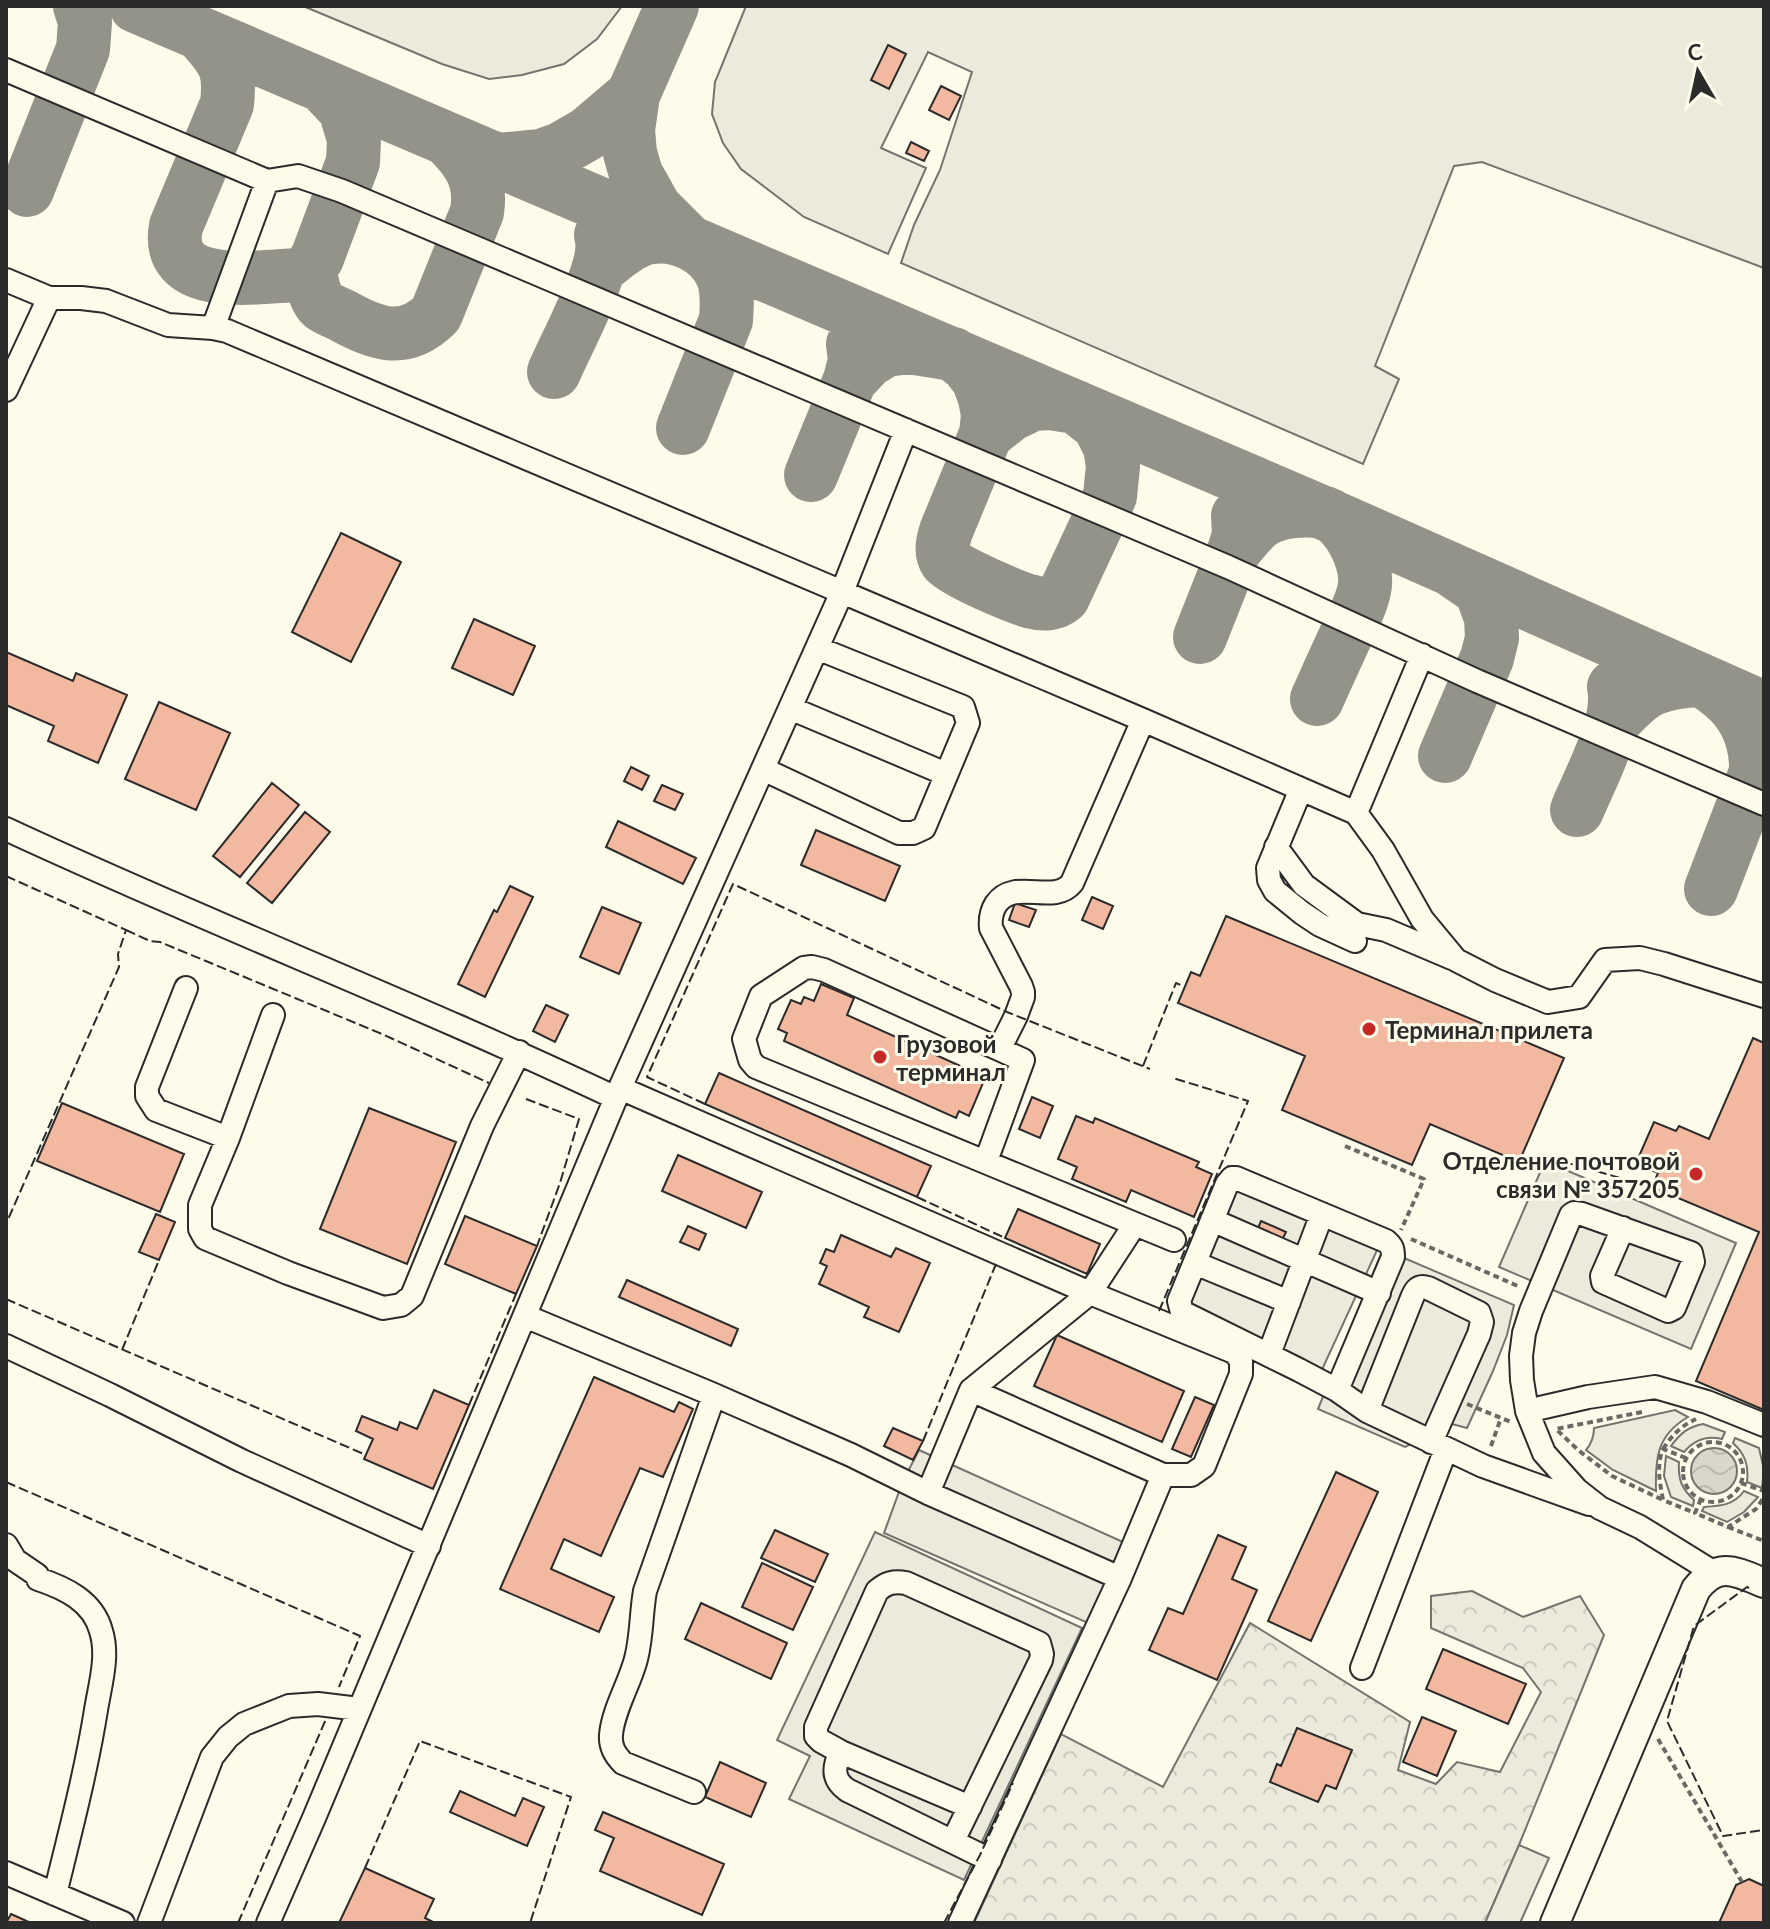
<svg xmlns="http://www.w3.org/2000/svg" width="1770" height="1929" font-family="Lato,sans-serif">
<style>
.grass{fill:#ecebdb;stroke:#74746e;stroke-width:2}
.forest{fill:url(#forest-crowns);stroke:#74746e;stroke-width:2}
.parking{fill:#eceadb;stroke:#74746e;stroke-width:2}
.water{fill:url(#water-waves);stroke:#74746e;stroke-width:2}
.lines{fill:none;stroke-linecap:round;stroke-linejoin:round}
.taxiway{stroke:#94938a;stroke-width:54}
.building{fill:#f2b8a0;stroke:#2b2b2b;stroke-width:2}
.minor-casing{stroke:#2b2b2b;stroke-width:26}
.major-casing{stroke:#2b2b2b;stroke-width:32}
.path{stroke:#6a6964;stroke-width:4;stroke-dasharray:6 4;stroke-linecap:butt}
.minor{stroke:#fdfbea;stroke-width:22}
.major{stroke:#fdfbea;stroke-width:28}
.fence{stroke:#2b2b2b;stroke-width:2;stroke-dasharray:10 4;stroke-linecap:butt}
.poi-dot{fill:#c62828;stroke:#fdfbea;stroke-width:3}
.labels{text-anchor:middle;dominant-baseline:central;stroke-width:6;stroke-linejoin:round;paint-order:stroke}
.poi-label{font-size:24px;font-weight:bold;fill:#2b2b2b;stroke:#fdfbea;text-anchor:start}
</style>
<defs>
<pattern id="forest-crowns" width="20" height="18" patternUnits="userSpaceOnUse" patternTransform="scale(2)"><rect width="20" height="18" fill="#ecebdb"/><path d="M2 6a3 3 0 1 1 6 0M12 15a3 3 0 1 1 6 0" fill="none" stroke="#cbcabc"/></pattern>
<pattern id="water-waves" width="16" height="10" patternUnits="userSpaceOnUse" patternTransform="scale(2)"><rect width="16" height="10" fill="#d8d7c9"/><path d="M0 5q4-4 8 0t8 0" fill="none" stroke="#bab9ad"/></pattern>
</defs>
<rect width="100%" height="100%" fill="#fdfbea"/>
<!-- grass -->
<path class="grass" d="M303,6h319l-25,33 -33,25 -42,11 -33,4 -47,-15z
M746,6h1018v262l-282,-106 -28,4 -79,200 24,13 -36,85 -462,-201 13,-38 26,-55 32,-98 -44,-20 -47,96 45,20 -38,86 -84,-37 -63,-48 -18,-26 -11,-29 3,-32z
M1675,1410l13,7c-31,18 -33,41 -32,74l-43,-21 -27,-20c6,-7 8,-13 8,-22z
M1703,1424l22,8 -3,7c-16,-4 -28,1 -38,13l-13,-6c9,-12 16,-19 32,-22z
M1735,1438l24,10 5,22 -2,18 -15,-6c2,-17 -2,-28 -14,-39z
M1666,1456l13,6c-1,17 2,26 15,38l-1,6 -22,-9 -7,-21z
M1744,1491l14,6 -14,15 -17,10 -25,-11 2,-4c17,-1 30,-2 40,-16z"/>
<!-- forest -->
<path class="forest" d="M1472,1591l51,26 57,-21 24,39 -85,210 -34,78h-511l87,-189 102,53 87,-164 160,99 -12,48 38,14 21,-22 43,10 41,-80 -18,-24 -92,-40v-32z"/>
<!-- parking -->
<path class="parking" d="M1545,1161l191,82 -45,106 -192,-82z
M1228,1166l156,69 -64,139 -150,-65z
M1383,1249l131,56 -7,30 -14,36 -26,57 -15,-4 -47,23 -87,-38z
M919,1450l204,92 -35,81 -204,-90 19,-52z
M875,1532l207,96 -118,252 -175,-81 21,-43 -33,-16z
M1519,1845l30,13 -29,65h-35z"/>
<!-- water -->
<path class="water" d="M1691 1471a23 23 0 1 1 46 0a23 23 0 1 1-46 0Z"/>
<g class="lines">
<!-- taxiway -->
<path class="taxiway" d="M136,6l1190,508 438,194
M201,34c23,26 30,34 26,70l-51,122c-13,68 83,50 123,49l10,-5 8,-12 36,-96 1,-23 -9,-30 -22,-23
M633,95l-5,35 2,23 6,21 19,34 29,29
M498,160l43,-4 20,-7 26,-15 46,-39 39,-89
M27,190l56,-141 2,-27 -5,-16
M600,267c14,-10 29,-25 47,-29 29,-7 65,10 76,39 5,13 4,29 3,43l-43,108
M309,270c3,10 5,28 13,35 6,5 16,8 23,12 33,18 61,27 91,-3l41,-102c5,-32 -7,-51 -30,-73
M554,372c13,-31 56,-106 47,-137
M850,380l18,-19 18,-11 23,-3 44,7 14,11 11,14 7,19 3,17 -2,19 -40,97c-3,10 -6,21 0,30 7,10 73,38 87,41 11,3 22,2 30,-5l47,-101 3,-30 -3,-19 -11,-22 -23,-18 -26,-4 -17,1 -23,11 -24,19
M811,475l39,-95 5,-20 -2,-16
M1234,551c9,-11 18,-24 30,-31 15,-9 44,-12 61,-7 24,8 42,48 40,72 -2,16 -11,32 -17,46 -11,23 -21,46 -31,68
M1200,637l34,-86 5,-16 -1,-19
M1613,722c12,-12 22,-24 37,-32 11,-5 43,-13 54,-8 4,1 7,4 11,7 29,20 42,48 41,83l-45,117
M1445,756l42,-98 5,-20 -1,-20 -10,-28 -29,-20
M1577,810c14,-34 44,-87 37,-123"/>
</g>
<!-- building -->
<path class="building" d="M888,45l18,9 -17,35 -18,-9z
M941,86l20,10 -12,24 -20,-10z
M911,142l18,9 -5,10 -18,-8z
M341,533l60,29 -50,100 -59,-30z
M474,619l61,27 -22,49 -61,-27z
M6,652l67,29 3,-8 51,22 -29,68 -50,-22 6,-15 -48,-21z
M159,702l71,31 -34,77 -71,-31z
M631,767l18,9 -7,14 -18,-9z
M272,783l27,22 -59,72 -27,-21z
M662,785l21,9 -8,16 -21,-9z
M305,812l25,20 -58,71 -25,-20z
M618,821l78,37 -13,26 -77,-37z
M816,830l84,36 -15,35 -84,-36z
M510,886l23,11 -48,100 -27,-13 36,-74 3,2z
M1092,897l21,9 -10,23 -21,-9z
M1015,903l21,7 -7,17 -20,-7z
M602,907l39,16 -22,51 -39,-17z
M1226,916l338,142 -45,104 -89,-38 -18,41 -130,-55 23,-54 -127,-53 13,-31 9,4z
M821,984l33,14 -7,17 129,58 -3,5 10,5 -14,33 -10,-5 -3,7 -172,-77 3,-8 -9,-4 13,-29 10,4 3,-7 10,4z
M546,1005l22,10 -13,27 -22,-11z
M1753,1038l11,5v367l-68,-29 63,-149 -107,-45 6,-14 -22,-10 18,-41 22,9 3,-5 30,13z
M719,1073l212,93 -14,31 -212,-93z
M1032,1097l21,9 -13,32 -21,-9z
M62,1103l122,51 -24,58 -123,-51z
M369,1108l87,34 -49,122 -87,-35z
M1076,1116l17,7 2,-5 104,44 -3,5 16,7 -18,43 -63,-27 -5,12 -54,-23 5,-12 -19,-8z
M678,1155l84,37 -16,36 -84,-37z
M1018,1209l82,35 -13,30 -82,-36z
M156,1214l19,8 -16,38 -20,-8z
M465,1216l72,30 -21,48 -71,-30z
M1261,1221l25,11 -6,12 -24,-11z
M688,1226l18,8 -7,16 -19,-8z
M841,1235l50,22 5,-9 34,15 -31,69 -35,-15 5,-10 -50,-23 8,-18 -7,-3 6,-14 8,3z
M627,1280l111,49 -7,17 -112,-49z
M1057,1335l127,56 -22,51 -128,-56z
M594,1377l80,35 5,-10 14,7 -30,68 -23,-9 -39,88 -37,-17 -13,30 63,28 -15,35 -99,-43z
M434,1390l35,15 -36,84 -69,-30 9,-20 -17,-8 6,-15 35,14 3,-8 17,7z
M1195,1397l19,8 -23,52 -19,-8z
M893,1428l30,13 -10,19 -29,-14z
M1336,1472l42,20 -67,149 -43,-20z
M775,1530l53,24 -13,28 -54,-24z
M1218,1535l28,12 -14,32 25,11 -40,90 -68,-30 19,-42 15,6z
M762,1563l51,24 -20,43 -51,-23z
M701,1603l86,40 -16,36 -86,-40z
M1443,1649l83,35 -18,40 -82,-35z
M1422,1717l34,14 -19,45 -34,-14z
M1297,1728l55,22 -16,39 -10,-4 -8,17 -48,-20 7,-18 4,2z
M720,1762l46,21 -15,34 -46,-20z
M460,1791l55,25 8,-18 21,9 -17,39 -77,-34z
M603,1812l121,52 -22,51 -102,-44 14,-33 -19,-8z
M365,1868l69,31 -9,19 10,5h-96z
M1749,1879l15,7v37h-45l17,-38z
M11,1914l20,9h-25z"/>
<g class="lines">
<!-- minor casing -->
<g class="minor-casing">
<path id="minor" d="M6,70l261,111 31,-5 44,15 886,376 249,114 287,123
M6,280l43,18h32l25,3 62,24 45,3 14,3 615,261 64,-162
M213,328l54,-147
M6,390l43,-92
M790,708l156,66
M763,769l136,64h14l11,-5 44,-105 -5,-16 -146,-59
M1301,789l-33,79 1,12 6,11 27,22 18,12 35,16
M1356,813l66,-158
M6,829c202,94 409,174 610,269
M1276,847l28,38 53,39 29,6 66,28
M186,988l-39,99v9l9,14 72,28
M273,1015l-45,123 -28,67v24l5,9 83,35 95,35 18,-3 11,-9 70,-170 37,-74
M1000,1048l16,-32 7,-19v-5l-2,-6 -30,-58c-1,-9 0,-16 5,-24 19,-27 57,2 76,-21l71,-163
M620,1088l222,-496 301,128 213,93 27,37 39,69 34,41 39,20 53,22 31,-5 26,-37 35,-2 24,6 100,32
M1212,1220l167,73
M1135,1224l39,16
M1623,1228l-21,48 1,6 65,29 6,-3 19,-46 -2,-9 -109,-39 -8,-1 -3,2 -40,96 -7,22 -3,23 1,24 5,31 17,42 33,37 23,18 40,19 73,45
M1195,1263l94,39
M525,1316l189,79 137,60 77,38 192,85
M6,1346l104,49 132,66 187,85
M1269,1354l53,-140
M1337,1390l56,-133c0,-8 -1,-11 -7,-16l-150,-63h-4l-5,6 -48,117 3,11 117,58 38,20 30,21
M1527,1411l61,-14 67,-10 52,15 57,23
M1431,1442l48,-108 3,-12 -3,-9 -51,-25c-12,-4 -14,5 -18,15l-43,108 116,55 106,38
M928,1493l43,-103
M6,1545l9,15 22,15 1,4c27,9 55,22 63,52 8,25 -1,54 -5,79 -10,62 -26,123 -41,184
M1362,1668l84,-219
M841,1752c-8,15 -9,27 6,38l143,70
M694,1792l-71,-29c-8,-8 -13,-16 -12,-28 2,-25 19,-52 25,-76 6,-23 5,-46 9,-68l69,-196
M953,1841l88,-181 1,-6 -3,-11 -133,-60c-13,-2 -20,0 -29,8l-61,136v9l5,5 20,11 129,55
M6,1873l117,50
M149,1923l63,-166 16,-20 16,-13 45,-18 29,-2 41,5
M268,1923l46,-105 306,-730 470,205 144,59 7,8v14l-37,92 -13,9h-28
M960,1923l160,-345 43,-103 -192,-85 119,-97 45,-69 -379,-157 -6,-7 -6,-21 17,-43 43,-28 8,-1 12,3 199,90 -37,101"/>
</g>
<!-- major casing -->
<g class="major-casing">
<path id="major" d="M1555,1923l141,-334c22,-28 39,-18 68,-6"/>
</g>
<!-- path -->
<path class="path" d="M1345,1146l79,33 -23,51
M1411,1239l109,48
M1467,1404l44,18
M1642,1412l-86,17 22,21 34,26 51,24
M1683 1472a30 30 0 1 1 60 0a30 30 0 1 1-60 0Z
M1491,1446l10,-28
M1663,1449c9,-14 18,-23 33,-30
M1686,1458l-23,-9c-7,17 -3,34 0,51l32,13
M1741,1483l23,8
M1701,1499l-6,14 33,14 28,-18 8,-12
M1728,1527l36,14
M1658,1739l84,143"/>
<!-- minor -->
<use href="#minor" class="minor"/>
<!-- major -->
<use href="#major" class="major"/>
<!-- fence -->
<path class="fence" d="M6,876l120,54 -8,24 1,13 -113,257
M126,930l24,11 10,1 222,92 107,49
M1143,1066l33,-83 7,3
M526,1099l53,20 -19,64 -23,63
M705,1104l-58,-27 86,-193 274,128 143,57
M1543,1156l109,31
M917,1197l88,41
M6,1299l360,156
M1159,1311l89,-210 -75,-23
M122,1350l37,-90
M469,1405l47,-111
M923,1441l73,-177
M6,1482l354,154 -21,51
M1749,1588l-2,-1 -53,39 -27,95 56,115 41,-6
M365,1868l55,-127 151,56 -41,126
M238,1923l88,-204
M944,1923l36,-68 33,-72"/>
</g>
<!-- markers -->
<g class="poi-dot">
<circle cx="1369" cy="1029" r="8"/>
<circle cx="880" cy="1057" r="8"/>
<circle cx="1696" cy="1174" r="8"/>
</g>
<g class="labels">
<!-- poi labels -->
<g class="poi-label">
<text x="1385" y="1029">Терминал прилета</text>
<text x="896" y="1043">Грузовой<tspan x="896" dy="28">терминал</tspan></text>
<text x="1680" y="1160" text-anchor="end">Отделение почтовой<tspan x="1680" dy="28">связи № 357205</tspan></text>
</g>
</g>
<!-- border -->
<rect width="1770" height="1929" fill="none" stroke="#2b2b2b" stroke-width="16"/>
<!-- north arrow -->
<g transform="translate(1698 72) rotate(351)" stroke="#fdfbea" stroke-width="6" paint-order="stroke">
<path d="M0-6L14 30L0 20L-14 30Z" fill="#2b2b2b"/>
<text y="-12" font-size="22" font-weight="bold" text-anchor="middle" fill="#2b2b2b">С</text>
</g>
</svg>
